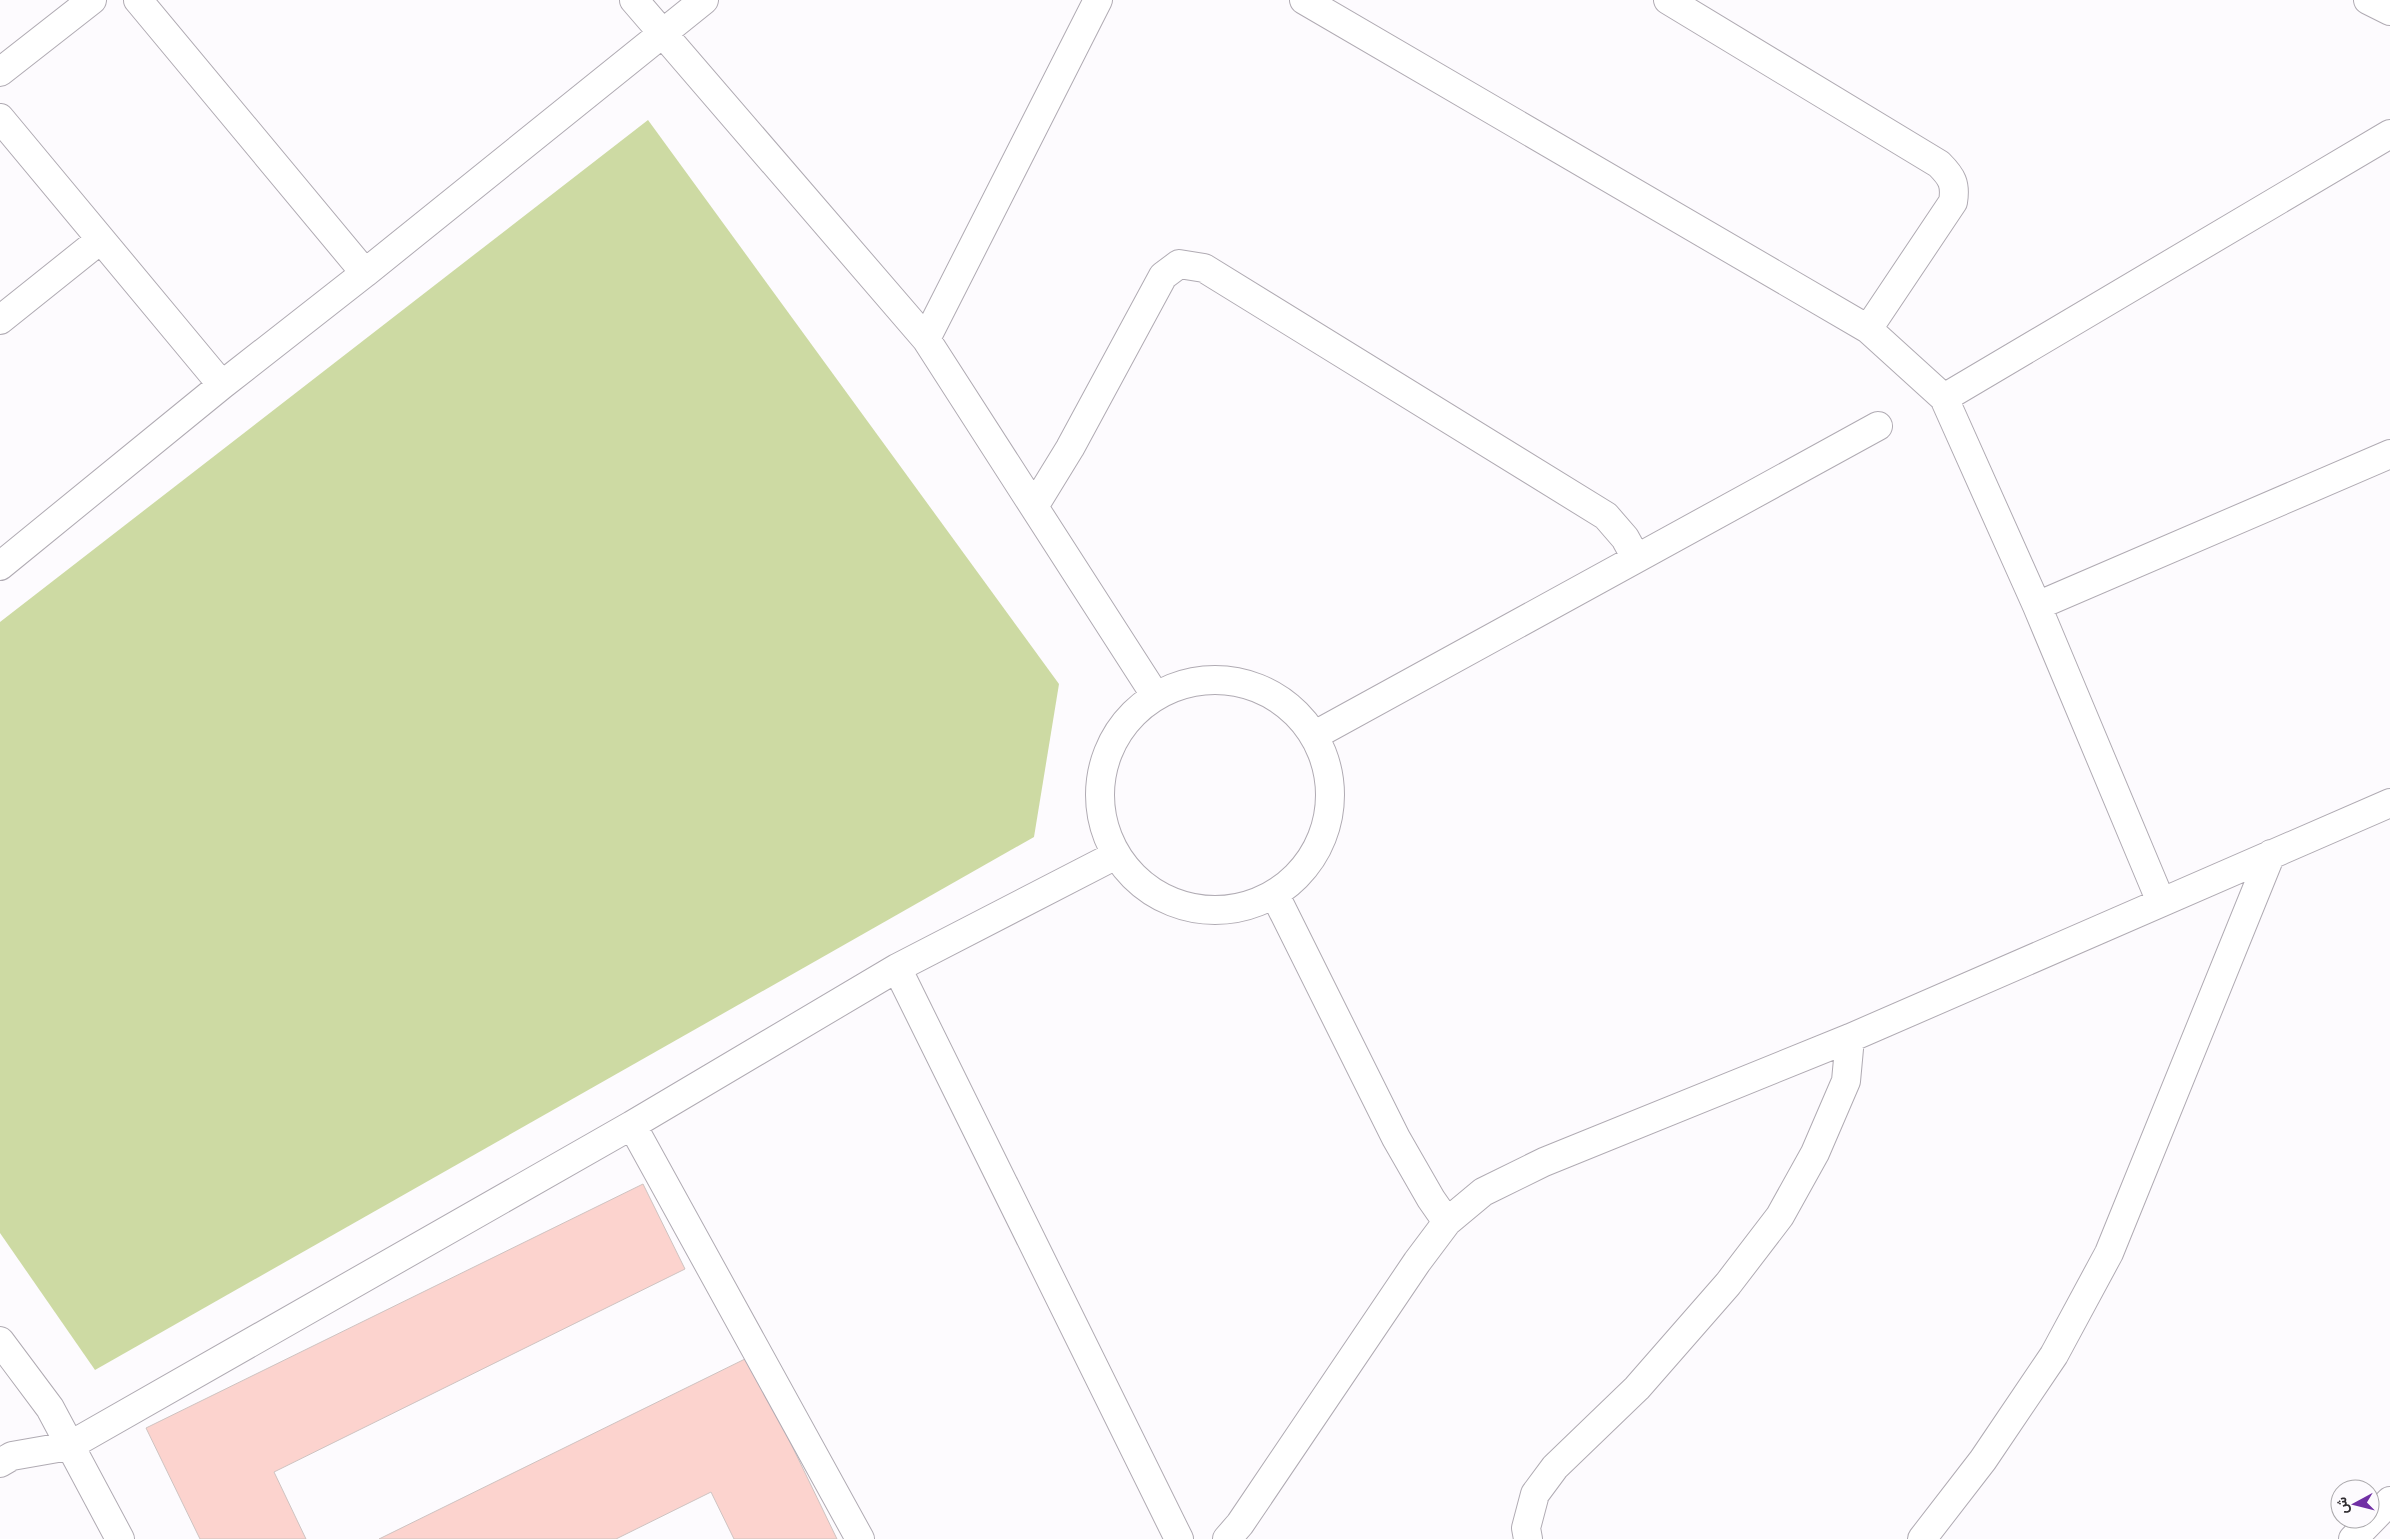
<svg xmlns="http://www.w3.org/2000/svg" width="2390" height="1539" font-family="'Times New Roman',Vazirmatn,serif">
<rect width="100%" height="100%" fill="#fdfbfe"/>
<!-- green -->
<path fill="#cddaa3" d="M648 120 1059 684 1034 837 95 1370 0 1233V622Z"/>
<!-- building -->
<path fill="#fcd3ce" stroke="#cec3c1" d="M643 1184 685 1269 274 1472 306 1539H200L146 1428Z
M749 1357 837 1539H734L711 1492 616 1539H379Z"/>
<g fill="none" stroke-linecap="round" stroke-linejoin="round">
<defs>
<path id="minor" d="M634 0 926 339 1098 0
M1304 0 1868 329 1953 202C1956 184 1952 177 1939 164L1668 0
M2368 0 2390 11
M0 72 92 0
M0 118 222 385
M365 273 704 0
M0 320 100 240
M1868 329 1944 398
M926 339 1155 695
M1035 505 1070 448 1163 276 1179 264 1204 268 1606 516 1625 538 1636 558
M0 566 222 385 365 273 138 0
M2037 606 2390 454
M1100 795a115 115 0 1 1 230 0a115 115 0 1 1-230 0Z
M1315 735 1878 426
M1275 895 1396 1138 1431 1199 1447 1222
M2161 902 2037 606 1944 398 2390 134
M897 968 1179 1539
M0 1341 50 1408 120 1539
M0 1463 12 1456 69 1446 632 1125
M860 1539 632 1125 897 968 1116 855
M1227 1539 1240 1524 1417 1262 1447 1222 1483 1192 1544 1162 1850 1038 2390 803
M1528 1539 1526 1528 1535 1494 1555 1467 1637 1388 1728 1284 1780 1216 1815 1153 1846 1081 1850 1038
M1922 1539 1983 1460 2054 1355 2109 1253 2271 854
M2353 1539 2390 1501"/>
</defs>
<!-- minor casing -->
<use href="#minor" stroke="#b0abb3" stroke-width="30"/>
<!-- minor -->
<use href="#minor" stroke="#fff" stroke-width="28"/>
</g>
<!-- north arrow -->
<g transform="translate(2355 1504) rotate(263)"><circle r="24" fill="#fdfbfe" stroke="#aaa8ab"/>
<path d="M0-4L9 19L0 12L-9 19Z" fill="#702fa4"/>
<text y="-8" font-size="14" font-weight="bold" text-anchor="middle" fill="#2e2b2f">ش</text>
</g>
</svg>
